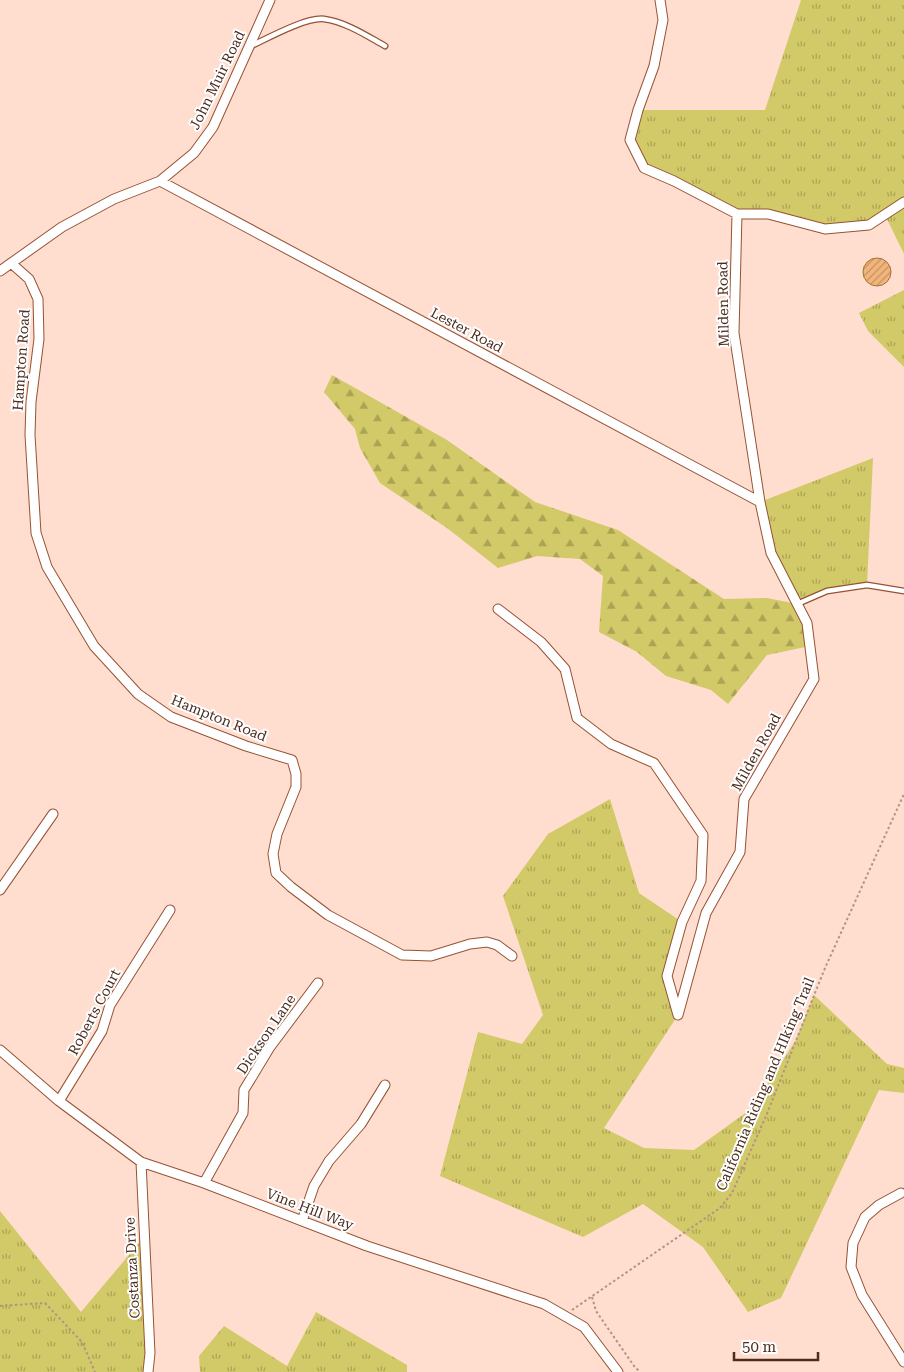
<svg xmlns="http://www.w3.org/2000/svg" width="904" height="1372" font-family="'Roboto Serif',serif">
<defs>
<pattern id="grass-tufts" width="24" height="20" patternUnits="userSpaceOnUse" patternTransform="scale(1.25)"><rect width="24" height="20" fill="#d2c968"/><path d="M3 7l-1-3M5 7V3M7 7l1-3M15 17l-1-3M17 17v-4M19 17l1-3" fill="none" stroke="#aca355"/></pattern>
<pattern id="forest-firs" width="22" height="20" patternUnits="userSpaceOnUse" patternTransform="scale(1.25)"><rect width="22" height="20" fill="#d2c968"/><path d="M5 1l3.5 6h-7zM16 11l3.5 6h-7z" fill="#aca355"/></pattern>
<pattern id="building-hatch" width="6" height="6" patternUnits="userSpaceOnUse" patternTransform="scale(1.25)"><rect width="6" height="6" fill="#f2b57b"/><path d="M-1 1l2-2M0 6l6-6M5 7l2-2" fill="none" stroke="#c69364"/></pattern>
</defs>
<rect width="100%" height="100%" fill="#ffded0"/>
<!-- grass -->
<path fill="url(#grass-tufts)" d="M801 0H904V254L885 215 869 225 825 229 768 214H737L644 168 630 140 638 110H765Z
M904 290V367L868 331 859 313Z
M873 458 867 585 827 591 797 604 771 553 760 502Z
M610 799 639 893 682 922 667 976 678 1015 604 1128 644 1148 694 1150 751 1109 796 1040 814 995 887 1064 904 1068V1093L879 1090 781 1298 748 1312 703 1247 643 1204 583 1237 440 1176 478 1032 522 1044 543 1015 503 896 548 834Z
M0 1211 81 1312 144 1237 148 1372H0Z
M316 1312 407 1365V1372H200L199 1356 224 1326 287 1366Z"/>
<!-- forest -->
<path fill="url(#forest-firs)" d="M332 375 447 440 535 502 618 530 724 599 767 598 797 604 810 646 767 655 728 704 711 690 666 676 637 652 599 632 603 576 580 559 537 556 498 568 447 528 380 483 360 448 355 429 324 392Z"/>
<!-- building -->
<path fill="url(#building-hatch)" stroke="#a66e34" d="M863 272a14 14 0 1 1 28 0a14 14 0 1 1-28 0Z"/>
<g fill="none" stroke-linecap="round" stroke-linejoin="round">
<defs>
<path id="service" d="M251 46C268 38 306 17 324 19 346 22 367 36 385 46
M797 604 827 591 867 585 904 591"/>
<path id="minor" d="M660 0 663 20 654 66 638 110 630 140 644 168 674 181 737 214H768L825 229 869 225 904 202
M160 181 760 502
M11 263 29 279 38 299 39 339 31 402 30 435 36 533 47 567 94 646 138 694 171 717 246 746 292 760 296 774V787L277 834 273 854 276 873 291 887 328 915 402 955 431 956 470 944 487 942 497 945 512 956
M0 271 62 227 114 199 160 181 194 153 213 127 270 0
M498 609 541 642 565 669 577 718 611 744 654 763 703 835 701 881 682 922 667 976 678 1015 706 913 740 852 744 799 814 679 807 623 771 553 760 502 734 333 737 214
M0 890 53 814
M0 1050 59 1101 141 1162 204 1183 367 1246 544 1304 584 1327 618 1372
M59 1101 102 1031 110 1005 170 910
M141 1162 150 1353 148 1372
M204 1183 243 1113 244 1090 270 1047 318 983
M901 1193 879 1205 865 1217 853 1243 851 1267 862 1295 904 1362
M302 1221 314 1186 329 1161 361 1124 385 1085"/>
</defs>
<!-- service casing -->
<use href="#service" stroke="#975233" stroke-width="7"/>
<!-- minor casing -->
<use href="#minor" stroke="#975233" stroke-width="11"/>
<!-- path -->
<path stroke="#b49385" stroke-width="2" stroke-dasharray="2.5 2.5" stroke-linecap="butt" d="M592 1297 596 1311 634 1366 640 1372
M0 1306 45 1303 82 1342 95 1372
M572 1310 720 1208 732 1193 766 1116 825 968 904 794"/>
<!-- service -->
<use href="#service" stroke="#fff" stroke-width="4.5"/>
<!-- minor -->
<use href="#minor" stroke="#fff" stroke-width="9"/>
</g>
<g text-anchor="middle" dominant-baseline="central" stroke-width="4" stroke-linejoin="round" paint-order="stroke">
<!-- street labels -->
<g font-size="14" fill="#4b2c1e" stroke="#fff">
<text transform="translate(217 80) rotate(-64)">John Muir Road</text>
<text transform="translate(723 304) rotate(-91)">Milden Road</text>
<text transform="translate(467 330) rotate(28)">Lester Road</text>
<text transform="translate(21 360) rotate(-86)">Hampton Road</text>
<text transform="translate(219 718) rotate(22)">Hampton Road</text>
<text transform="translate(756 752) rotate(-61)">Milden Road</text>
<text transform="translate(94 1012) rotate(-62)">Roberts Court</text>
<text transform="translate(266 1034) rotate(-56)">Dickson Lane</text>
<text transform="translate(765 1084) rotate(-67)">California Riding and HIking Trail</text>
<text transform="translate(310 1209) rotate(21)">Vine Hill Way</text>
<text transform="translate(132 1268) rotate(-93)">Costanza Drive</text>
</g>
</g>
<!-- scale -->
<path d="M734 1352v8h84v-8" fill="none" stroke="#4b2c1e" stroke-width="2.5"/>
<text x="742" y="1352" font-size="15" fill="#4b2c1e" stroke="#ffffff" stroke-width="4" paint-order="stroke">50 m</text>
</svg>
